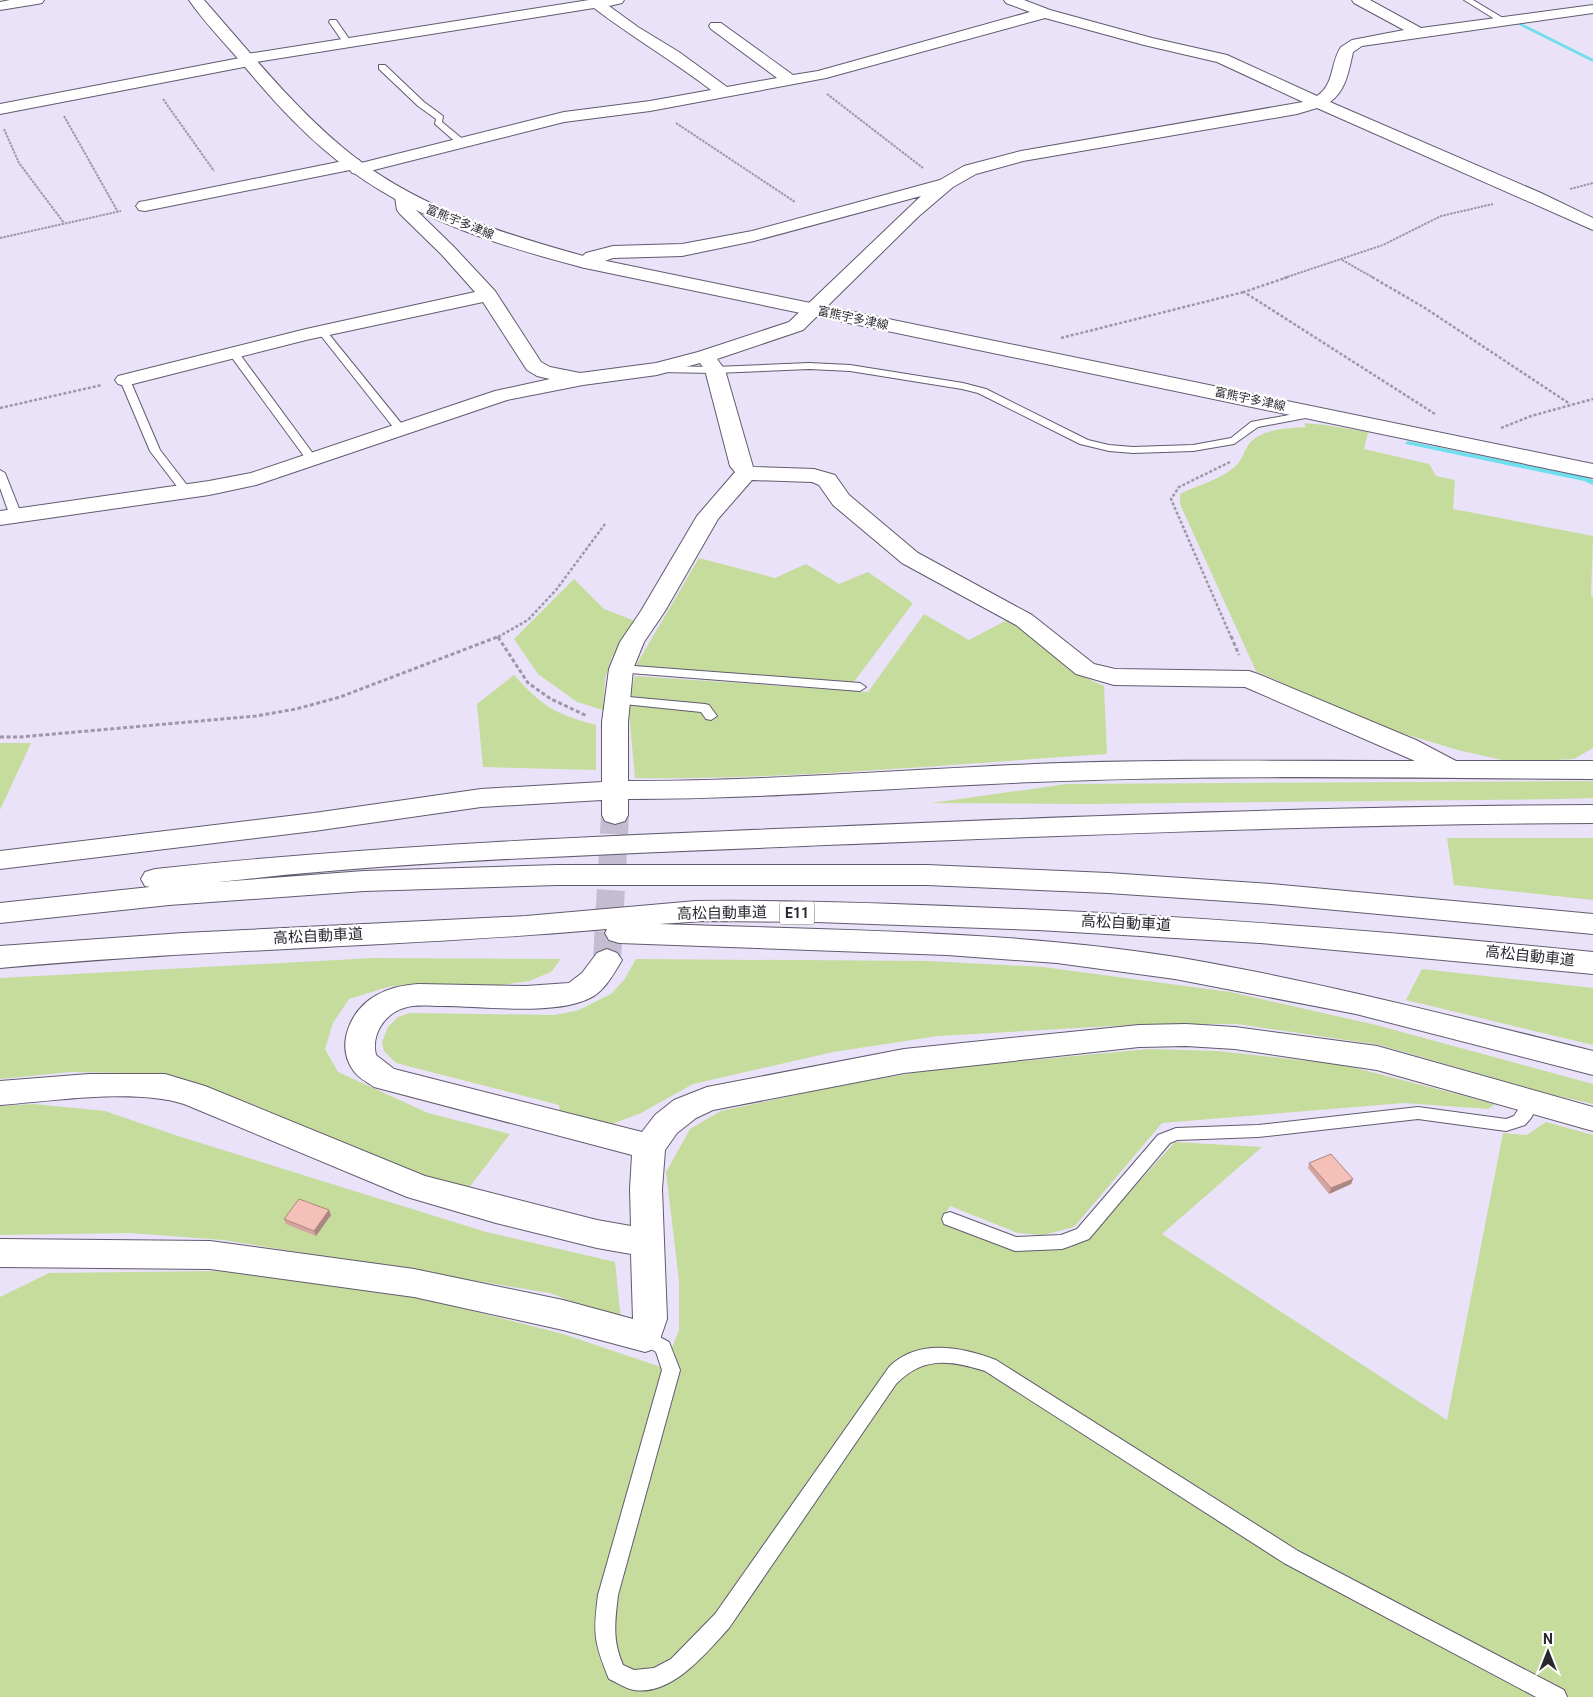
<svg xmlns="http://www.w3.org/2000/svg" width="1593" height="1697" font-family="Roboto,'Noto Sans JP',sans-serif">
<rect width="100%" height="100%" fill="#eae2f9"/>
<!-- green -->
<path fill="#c5dc9d" d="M1304 423 1325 425 1368 432 1364 449 1429 464 1436 476 1455 480 1453 509 1593 536 1591 595 1593 598V748L1574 759 1511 762 1458 750 1368 723 1256 671 1180 504V494C1196 486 1218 480 1232 469 1243 461 1242 454 1249 444 1260 429 1288 428 1306 427Z
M699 558 775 578 806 564 839 584 868 572 913 603 853 683 635 667Z
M574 579 604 609 635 621 612 657 605 678 603 710 577 702 538 674 514 639Z
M924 614 969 640 1009 619 1077 674 1104 686 1107 754C950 764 792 780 635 778L628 702 635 676 868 692Z
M514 675C543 707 555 714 596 725V770L483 767 477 704Z
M0 743H31L0 810Z
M1593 781V798L1562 799 1087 804 931 803 1067 784Z
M1447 838H1593V900L1454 885Z
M374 958 561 959 551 972 529 981 481 988 391 986 349 999 333 1023 325 1049 338 1072 428 1113 510 1134 468 1189 386 1163 176 1081 124 1073 70 1072 0 1079V978Z
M636 959 928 961 1043 967 1230 992 1376 1025 1593 1084V1104L1549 1094 1380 1045 1237 1024H1148L938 1036 833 1052 693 1084 641 1113 612 1124 560 1113 559 1105 396 1063 384 1051 382 1042 388 1027 398 1017 410 1013 555 1015 579 1010 611 994 624 980Z
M1422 969 1593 988V1045L1406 1000Z
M1149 1049 1217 1051 1344 1065 1495 1104 1488 1109 1404 1103 1162 1123 1074 1227 1043 1235 1018 1233 950 1206 941 1220 1019 1248 1055 1249 1087 1239 1175 1142 1262 1147 1162 1234 1447 1420 1503 1133 1527 1135 1546 1122 1593 1135V1697H0V1297L49 1273 219 1271 401 1293 563 1334 664 1368 679 1330V1281L666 1172 690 1129 721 1111 837 1086 937 1069Z
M34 1104 105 1111 178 1136 486 1232 615 1262 621 1321 550 1293 223 1240 130 1233 0 1235V1106Z"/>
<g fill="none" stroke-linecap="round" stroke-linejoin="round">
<!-- stream -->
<path fill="#6fdfee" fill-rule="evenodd" d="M1519 22 1593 59V62L1517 24V23Z
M1408 441 1586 477 1593 480V485L1584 481 1406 444 1405 443Z"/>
<!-- street-tunnel -->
<path stroke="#c4bdd1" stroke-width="28" stroke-dasharray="28 14" stroke-linecap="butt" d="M607 960 615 815"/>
<defs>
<path id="lane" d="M1464 0H1473L1508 21 1501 23Z
M330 20H336L352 43 351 45H345L329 22Z
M379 65H385L424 102 443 116 442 122 465 141V145H459L435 124 436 119 418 106 379 69Z
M321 327 324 328 405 428 406 430 405 432H397L318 332V328Z
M232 348 236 349 317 459 318 461 317 463H309L227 351Z
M809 363 850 365 963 383 986 389 1088 440 1109 445 1133 447 1193 445 1231 438 1251 422 1316 410 1321 413 1316 416 1258 427 1234 444 1193 451 1133 453 1109 451 1080 444 978 393 962 389 850 371 809 369 715 373 658 372 653 369 658 366 715 367Z
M125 377 130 380 160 450 190 489 192 491 190 493H182L150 451 120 380Z
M0 470 5 473 22 516 20 518H12L10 516 0 488Z
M621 665 860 683 866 687 860 691 617 672 615 669 617 666Z
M618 696 705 704 709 705 717 716 711 720 706 719 701 712 614 703 612 700Z
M1531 1097 1537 1099 1539 1103 1531 1118 1525 1125 1506 1131 1418 1119 1258 1137 1177 1140 1170 1143 1089 1239 1068 1247 1062 1249 1015 1251 944 1224 942 1219 944 1214 950 1212 1016 1237 1061 1235 1077 1229 1158 1135 1176 1128 1258 1125 1418 1107 1506 1119 1514 1116 1525 1099Z
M645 1329 669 1342 680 1370 618 1595C615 1622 612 1639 623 1665L634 1670 654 1668 671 1659 715 1614 889 1367C918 1338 962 1347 996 1360L1298 1551 1564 1690 1567 1697H1536L1284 1563 985 1371C950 1360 923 1356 896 1384L729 1628C706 1653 672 1696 634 1690 626 1689 616 1682 609 1679 594 1642 593 1634 598 1595L662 1370 656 1352 639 1342 636 1337 639 1332Z"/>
<path id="street" d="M10 0H44L42 3 37 4 0 10V2Z
M589 0H624L622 3 609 6 638 27 679 52 727 87 777 78 711 29 709 26 711 23H721L793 75 818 71 1030 12 1006 3 1004 0H1024L1050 10 1152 38 1227 55 1317 96C1335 84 1330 63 1341 47L1352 40 1404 30 1354 3 1352 0H1370L1421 28 1593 5V13L1362 46 1353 52C1349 70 1346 91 1330 102L1541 193 1593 218V230L1317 108 1297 114 1023 161 976 174 953 187 919 216 803 330 717 359 725 370 753 467 814 469 835 475 849 495 918 553 1032 615 1094 664 1115 669 1249 671 1258 674 1416 740 1456 761H1593V779C1407 778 1221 774 1035 782 900 787 764 799 628 799V815L625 821 615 824 605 821 602 815V800L481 807 314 831 0 869V851L314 813 481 789 602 782V722L609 669 620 642 641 611 697 516 735 472 730 466 705 370 700 363 657 375 583 385 507 400 256 485 209 495 0 525V511L209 481 251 473 495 391 550 379 537 376 527 370 483 302 306 340 125 386 118 384 115 380 118 376 306 329 475 292 442 255 400 214 397 210 395 197 398 193 404 192 410 193 415 209 454 247 495 291 541 362 550 367 580 373 656 363 698 352 789 322 921 196 754 241 682 256 613 258 585 268 578 266 576 262 586 253 613 246 682 244 752 231 940 180 964 166 1021 151 1303 102 1217 62 1144 45 1045 18 826 78 650 111 564 122 358 174 352 173 350 170 145 211 139 210 136 206 139 202 145 201 353 159 359 160 361 163 564 112 650 101 711 90C673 61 632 37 594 8L256 62 249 66 0 114V104L240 58 247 54ZM752 480 812 482 819 485 833 505 902 563 1016 625 1076 674 1114 685 1245 687 1415 761C1288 761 1162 759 1035 764 900 770 764 781 628 781V722L633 669 644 642 665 611 718 519Z
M607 949 617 953 622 960C614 973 605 991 590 998 554 1016 484 1006 442 1006 430 1006 416 1004 404 1008 384 1014 371 1035 376 1055L394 1069 642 1132 655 1115 674 1100 707 1087 904 1049 1139 1025 1186 1024 1235 1027 1377 1046 1593 1107V1131L1377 1070 1235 1049 1186 1046 1139 1047 904 1073 713 1110 696 1118 677 1133 665 1150 662 1189 667 1319 657 1348 645 1352 563 1330 414 1297 210 1269 0 1267V1239L210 1241 414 1269 563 1300 633 1319 631 1254 597 1248 496 1223 407 1197 184 1104C133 1088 54 1101 0 1105V1081L89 1074H165L205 1086 425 1176 597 1220 631 1226 630 1189 632 1155 374 1087C367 1082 358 1078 353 1070 335 1044 351 1009 377 995 389 988 404 985 418 984L526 986 569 983 582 973 597 953Z"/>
<path id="secondary" d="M189 0H204C248 50 290 103 341 146 411 206 500 233 587 257L1593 464V478L585 268C504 247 422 222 354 173 310 142 274 102 240 61 223 41 204 22 189 0Z"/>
<path id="highway" d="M1593 805V823C1337 824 1082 835 826 845 623 854 420 859 219 882L364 871 557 865H927L1108 873 1271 884 1593 914V934L1271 904 1108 893 927 885H557L364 891 169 905 0 923V903L150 887 145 886 141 879 145 872 155 869C378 845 602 836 826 827 1082 816 1337 806 1593 805Z
M696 901C788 900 880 903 972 907 1179 915 1386 931 1593 952V974L1260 943 1038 930 816 922 704 921 659 924C831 930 1005 930 1176 957 1317 981 1455 1017 1593 1051V1075L1356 1014 1175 979 1057 963 947 955 619 943 609 940 605 933 607 929C405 947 202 949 0 968V946L183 933 526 916Z"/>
</defs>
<!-- lane casing -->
<use href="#lane" stroke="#625a6e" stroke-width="2"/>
<!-- street casing -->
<use href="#street" stroke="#625a6e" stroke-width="2"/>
<!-- secondary casing -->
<use href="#secondary" stroke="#625a6e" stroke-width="2"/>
<!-- highway casing -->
<use href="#highway" stroke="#625a6e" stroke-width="2"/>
<!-- path-far2 -->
<path stroke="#9e97a9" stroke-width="2" stroke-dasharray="2.5 1" stroke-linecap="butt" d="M827 94 923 168
M163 99 214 171
M64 116 118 212
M676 123 795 202
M4 129 19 163 64 223
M1570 189 1593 183
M0 238 121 211
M1342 260 1374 278
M1284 278 1383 245 1441 216 1493 204"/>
<!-- path-far1 -->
<path stroke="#9e97a9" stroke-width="2.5" stroke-dasharray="3 2" stroke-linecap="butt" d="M1288 277 1244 292 1435 414
M1372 277 1425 308 1570 404
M1061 338 1244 292
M0 408 102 385
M1501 428 1531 416 1593 399
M1230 462 1179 487 1171 499 1231 637
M498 637 528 620 556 590 605 524"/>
<!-- path -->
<path stroke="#9e97a9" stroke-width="3" stroke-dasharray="4 2.5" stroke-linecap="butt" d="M1231 636 1239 655
M498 637 528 683 551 699 587 716
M0 737H20L256 716 296 709 340 697 500 636"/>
<!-- lane -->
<use href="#lane" fill="#fff" fill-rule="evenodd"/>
<!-- street -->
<use href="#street" fill="#fff" fill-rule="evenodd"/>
<!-- secondary -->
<use href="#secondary" fill="#fff" fill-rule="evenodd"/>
<!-- highway -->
<use href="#highway" fill="#fff" fill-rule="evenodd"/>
</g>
<!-- wall -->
<path fill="#d3a59e" d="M1309 1163 1353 1179 1351 1184 1329 1194 1308 1168Z
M331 1215 316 1236 286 1224 284 1219Z"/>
<!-- shaded-wall -->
<path fill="#ac8681" d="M1353 1179 1351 1184 1329 1194 1331 1188Z
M329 1210 331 1215 316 1236 314 1231Z"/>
<!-- building -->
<path fill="#f5c0b8" stroke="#ac8681" d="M1331 1154 1353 1179 1331 1188 1309 1163Z
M299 1199 329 1210 314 1231 284 1219Z"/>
<g text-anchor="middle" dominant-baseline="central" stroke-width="4.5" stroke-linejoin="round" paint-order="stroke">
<!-- far-street labels -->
<g font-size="12" fill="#2b2730" stroke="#fff">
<text transform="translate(460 222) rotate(22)">富熊宇多津線</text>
<text transform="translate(853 318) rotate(12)">富熊宇多津線</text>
<text transform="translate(1250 399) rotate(12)">富熊宇多津線</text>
</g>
<!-- shield labels -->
<rect fill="#fff" stroke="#6b686e" stroke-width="1" x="779.5" y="901.5" width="35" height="23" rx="4"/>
<g font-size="14" font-weight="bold" fill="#2b2730">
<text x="797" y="913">E11</text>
</g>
<!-- street labels -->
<g font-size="15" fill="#2b2730" stroke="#fff">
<text transform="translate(722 913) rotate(-1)">高松自動車道</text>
<text transform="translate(1126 923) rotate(3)">高松自動車道</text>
<text transform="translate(318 936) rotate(-3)">高松自動車道</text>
<text transform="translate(1530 956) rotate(6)">高松自動車道</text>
</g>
</g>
<!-- north arrow -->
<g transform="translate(1548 1652)" stroke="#ffffff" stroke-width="4" paint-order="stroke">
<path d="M0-4L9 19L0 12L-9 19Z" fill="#2b2730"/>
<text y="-8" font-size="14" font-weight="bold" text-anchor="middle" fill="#2b2730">N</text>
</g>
</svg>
